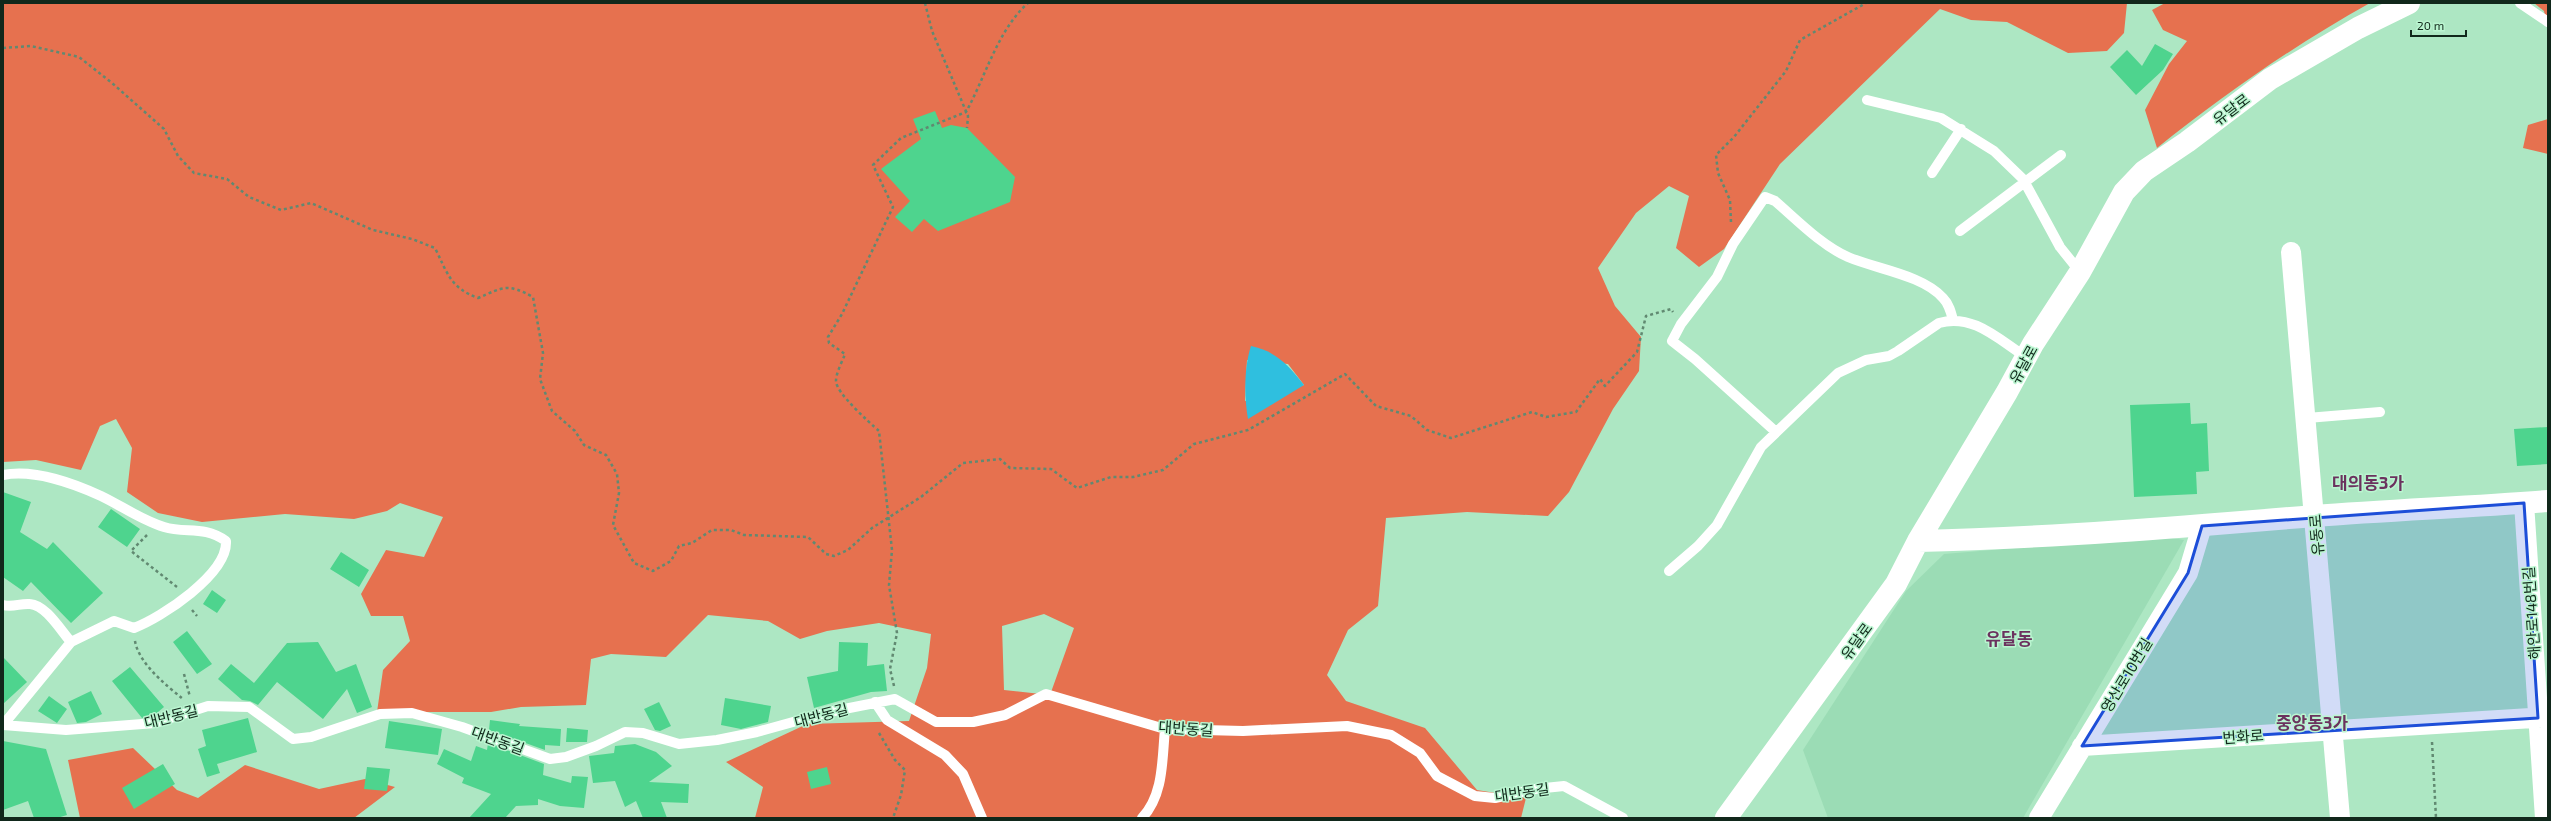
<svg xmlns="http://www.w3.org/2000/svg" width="2551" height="821" font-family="'Exo 2','Noto Sans KR',sans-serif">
<rect width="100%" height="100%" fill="#ade7c3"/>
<!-- built -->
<path fill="#9bdcb5" d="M2160 536 2184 540 2023 818H1828L1803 750 1906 591 1944 554Z"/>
<!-- forest -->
<path fill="#e6714f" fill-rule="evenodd" d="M3 3H2127L2124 33 2107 51 2068 53 2007 22 1971 20 1940 9 1780 164 1724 249 1699 267 1676 248 1689 196 1669 186 1636 213 1598 268 1615 306 1641 337 1639 371 1613 409 1569 492 1548 516 1467 512 1386 518 1378 606 1348 630 1327 675 1346 701 1425 728 1477 790 1526 798 1521 818H755L763 787 726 762 807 724 909 721 927 668 931 634 879 623 827 631 800 639 768 621 708 615 666 657 611 654 591 659 586 705 521 707 491 712H377L383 670 410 641 403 616H371L361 594 386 550 424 557 443 517 400 503 387 511 354 519 285 514 202 522 158 513 127 492 132 448 116 419 100 426 81 470 36 460 3 462ZM1247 360 1288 364 1304 385 1245 401ZM1044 614 1074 628 1050 695 1004 690 1002 626Z
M2165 3H2370C2293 46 2226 93 2157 148L2145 110 2169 64 2187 41 2163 30 2152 10Z
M2534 3H2548V31L2544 11Z
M2548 119V154L2523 148 2528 125Z
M133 748 177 790 198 798 245 765 319 789 365 779 395 787 354 818H80L68 760Z"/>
<!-- water -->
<path fill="#2fbfdf" d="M1251 346C1276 351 1289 366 1304 385L1248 419C1244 397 1244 367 1251 346Z"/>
<!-- building -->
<path fill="#4ed48e" d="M2155 44 2173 54 2163 70 2136 95 2110 67 2127 50 2142 66Z
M935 111 942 128 951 125 967 128 1015 177 1010 202 938 231 924 219 912 232 895 217 910 201 881 169 921 139 913 119Z
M2190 403 2191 424 2207 423 2209 471 2196 472 2197 494 2134 497 2130 405Z
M2548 427V464L2517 466 2514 429Z
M3 492 31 502 20 532 47 549 53 542 103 593 71 623 31 582 23 591 3 577Z
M111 509 140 529 127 547 98 527Z
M341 552 369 570 359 587 330 569Z
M212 590 226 600 217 613 203 604Z
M187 631 212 664 197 674 173 642Z
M318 642 336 672 356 664 372 707 357 713 347 689 323 719 277 682 258 705 250 701 242 700 218 679 231 664 254 683 287 643Z
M839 642 868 643 867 666 884 664 887 691 871 692 814 708 807 677 838 671Z
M3 657 27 682 3 704Z
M130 667 164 707 152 717 142 718 112 681Z
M91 691 102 714 86 722 77 723 68 702Z
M49 696 67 709 57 723 38 711Z
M725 698 771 706 768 722 741 729 721 725Z
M659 702 671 726 660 731 655 730 644 709Z
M248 718 257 752 217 764 220 773 207 777 198 749 206 746 202 730Z
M490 720 520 724 519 726 561 729 560 746 545 745V750L489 730Z
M389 721 442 729 438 755 385 748Z
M567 728 588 730 587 742H566Z
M3 741 46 749 67 815 57 818H34L28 801 3 810Z
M488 743 544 764 543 775 571 783 572 776 588 777 584 808 560 806 538 799V805L516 806 505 818H469L491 794 462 783 464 778 437 764 444 749 471 761 476 746 487 750Z
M635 744 656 752 672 766 649 782 689 784 688 803 661 802 667 818H643L636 801 625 807 615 781 593 783 589 756 614 753 615 746Z
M163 764 175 784 134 809 122 788Z
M367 767 390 769 387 791 364 789Z
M827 767 831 784 811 789 807 772Z"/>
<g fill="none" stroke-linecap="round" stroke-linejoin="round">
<!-- path -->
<path stroke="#618971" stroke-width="2.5" stroke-dasharray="3 3" stroke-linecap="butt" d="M925 3 932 31 968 116 967 128
M3 48 31 46 79 57 112 83 164 129 178 156 194 173 227 179 249 197 281 210 311 203 373 230 412 239 435 248C447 272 450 288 478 298 504 287 507 283 533 297L543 353 540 379 552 411 575 431 584 445 606 455 617 474 619 493 613 525 634 563 653 571 671 561 679 546 692 543 712 530H731L744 535 808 537 826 554 834 556 848 550 872 528 921 497 963 463 1000 459 1010 468 1051 469 1077 488 1111 477H1133L1163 470 1194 444 1248 430 1345 374 1376 406 1411 416 1427 430 1451 438 1532 412 1546 417 1576 412 1600 379 1605 386 1637 352 1646 316 1671 309 1673 312
M1731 222 1730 200 1718 173 1716 155 1734 137 1786 71 1800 40 1866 3
M147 535 131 551 177 587
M192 610 197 616
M135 641C139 664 166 685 183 699
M184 674 190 697
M894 686 890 669 897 633 889 585 892 550 879 431C869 422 836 393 836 381 836 373 842 362 845 354L829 343 828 337 842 314 893 207 873 165 901 138 966 112C986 76 997 31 1028 3
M879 733 895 760 905 770 901 795 893 818
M2432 742 2436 818"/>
<!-- lane -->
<path stroke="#fff" stroke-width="10" d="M2520 3 2548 22
M1867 100 1941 118 1994 151 2023 179 2060 247 2080 272
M1932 173 1961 129
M1960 231 2061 155
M2307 418 2380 412
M1776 432 1695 359 1672 341 1681 324 1717 277 1733 244 1765 197 1775 201C1797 220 1821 245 1848 257 1876 269 1923 275 1943 298 1949 304 1951 312 1953 320
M3 475C33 469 73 483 101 496 122 506 141 520 164 527 186 534 203 525 226 541 228 574 161 618 134 628L114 621 71 642 3 725
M1669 571 1698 546 1717 525 1761 447 1838 373 1866 360 1889 356 1898 351 1939 323C1973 313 1999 340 2026 357
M3 605C13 608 20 603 30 604 46 605 61 631 71 642
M875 702 887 720 945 755 963 774 982 818
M3 725 66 730 155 723 208 706 249 707 293 739 311 737 380 714 412 713 462 727 550 759 566 757 596 746 625 732 643 733 679 744 717 740 757 732 829 712 895 699 936 722H973L1005 715 1046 694 1165 729 1243 731 1347 726 1391 735 1420 753 1437 776 1475 796 1495 798 1535 789 1564 786 1623 818
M1142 818C1164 795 1162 759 1165 729"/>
<!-- street -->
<path stroke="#fff" stroke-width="20" d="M2291 252 2340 818
M2524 503 2545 818
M2082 746 2548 717
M2039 818 2188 573 2202 526"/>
<!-- secondary -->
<path stroke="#fff" stroke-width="22" d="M1918 541C2050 538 2182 527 2314 516 2392 510 2470 507 2548 501
M1726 818 1896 584 1918 541 2007 392 2033 344 2080 272 2124 192 2144 171 2187 142 2270 79 2358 28 2409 3"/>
</g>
<!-- marked area -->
<path fill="#1d4ed8" fill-opacity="0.2" stroke="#1d4ed8" stroke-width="3" stroke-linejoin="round" d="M2524 503 2538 718 2082 746 2188 573 2202 526Z"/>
<g text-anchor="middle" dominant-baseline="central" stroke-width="3" stroke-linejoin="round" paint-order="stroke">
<!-- street labels -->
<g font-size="15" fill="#11281b" stroke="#baf5d0">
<text transform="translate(2231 109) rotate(-37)">유달로</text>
<text transform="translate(2023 364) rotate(-61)">유달로</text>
<text transform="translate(2316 535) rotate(-95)">유동로</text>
<text transform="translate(2531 613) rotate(-94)">해안로148번길</text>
<text transform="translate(1856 641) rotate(-54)">유달로</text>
<text transform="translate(2126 675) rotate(-59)">영산로10번길</text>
<text transform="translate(821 715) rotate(-15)">대반동길</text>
<text transform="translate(171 716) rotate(-14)">대반동길</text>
<text transform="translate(1186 728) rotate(4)">대반동길</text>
<text transform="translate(2243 736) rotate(-4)">번화로</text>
<text transform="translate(498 740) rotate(20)">대반동길</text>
<text transform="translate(1522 792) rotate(-8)">대반동길</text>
</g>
<!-- quarter labels -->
<g font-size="17" font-weight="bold" fill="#6b325e" stroke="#baf5d0">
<text x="2368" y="482">대의동3가</text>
<text x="2009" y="638">유달동</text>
<text x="2312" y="722">중앙동3가</text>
</g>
</g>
<!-- border -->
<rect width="2551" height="821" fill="none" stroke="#11281b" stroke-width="8"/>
<!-- scale -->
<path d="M2411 30v6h55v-6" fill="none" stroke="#11281b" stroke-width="2"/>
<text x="2417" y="30" font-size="12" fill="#11281b" stroke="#baf5d0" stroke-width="3" paint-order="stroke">20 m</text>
</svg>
